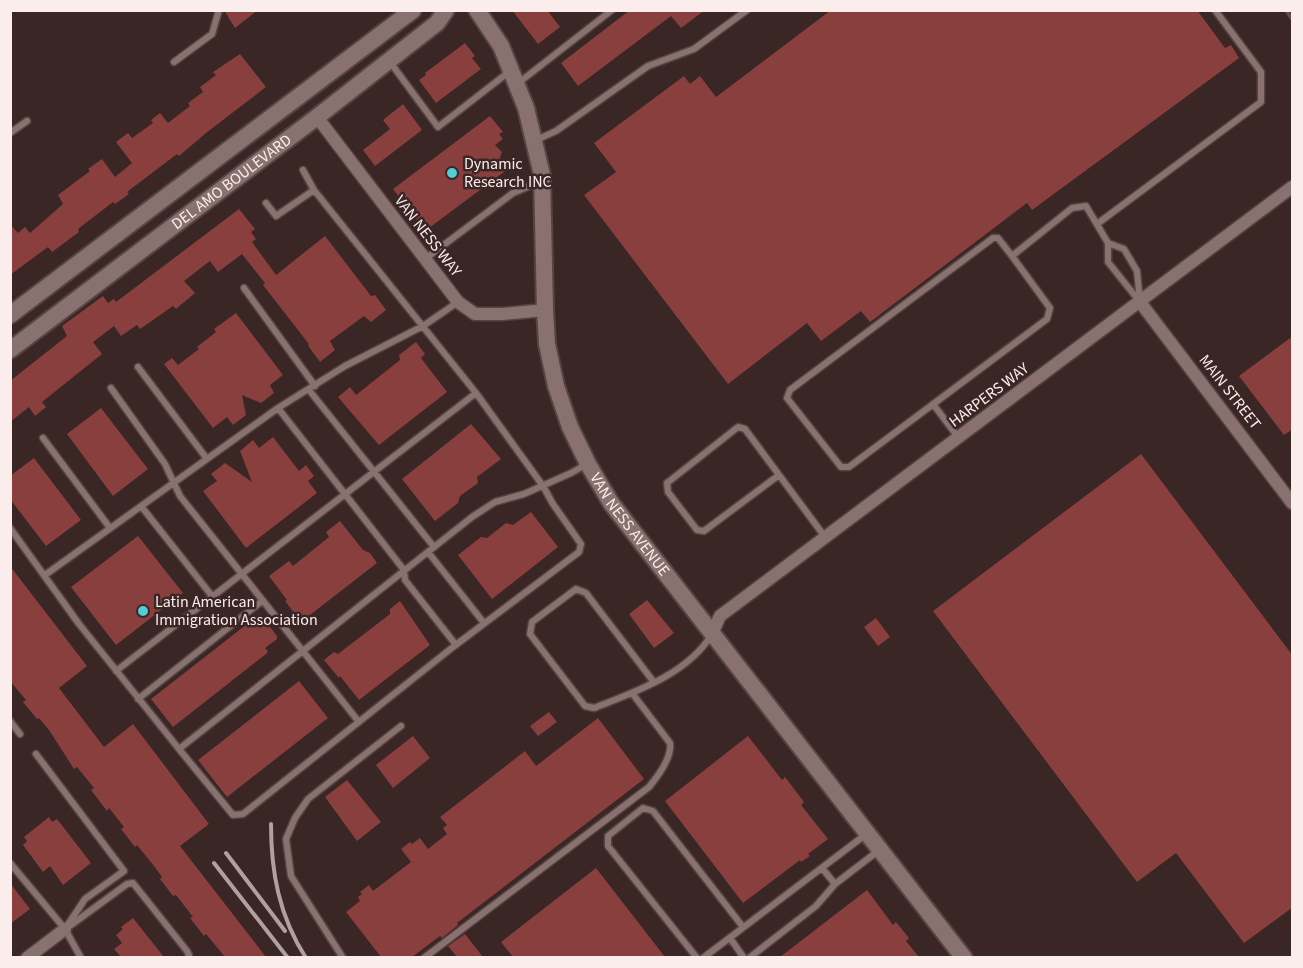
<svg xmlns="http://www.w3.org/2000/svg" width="1303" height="968" font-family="'Source Sans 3',sans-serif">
<rect width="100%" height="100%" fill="#392625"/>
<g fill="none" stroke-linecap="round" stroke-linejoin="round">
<!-- stream -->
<path stroke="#6d4749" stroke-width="4" d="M1286 10 1292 19"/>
</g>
<!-- building -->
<path fill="#893f3e" d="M224 10H258L235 28Z
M512 10H547L560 27 538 44Z
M630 10H705L681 28 671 16 578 86 561 63Z
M831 10H1197L1225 48 1231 45 1239 58 1032 210 1027 203 870 322 861 311 821 341 807 323 728 384 584 195 616 172 594 143 684 76 690 84 700 76 716 97Z
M465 43 475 56 472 58 481 69 436 103 419 80 426 75 425 73Z
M240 54 266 87 206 133 179 156 177 154 127 192 129 194 115 204 113 202 78 229 79 232 52 252 48 247 10 275V224L18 233 25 227 30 233 63 204 58 195 90 171 88 169 102 159 115 177 132 163 116 142 128 133 132 138 153 123 151 120 160 113 168 123 190 106 188 103 203 92 200 87 216 75 213 72Z
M403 104 422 130 375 166 363 150 390 129 383 120Z
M490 116 503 132 499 134 503 139 495 145 502 152 500 157 508 169 425 231 393 189Z
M239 209 255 229 251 232 256 239 252 242 276 275 325 236 371 296 375 295 386 310 371 322 364 316 330 341 335 350 320 362 309 347 308 343 263 285 265 283 242 254 218 272 210 261 184 281 195 293 176 309 173 306 140 329 137 325 121 336 114 326 93 342 102 354 42 402 46 407 45 408 35 416 29 407 10 422V381L67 336 62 326 103 296 108 303 114 299 116 302Z
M236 313 283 375 270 385 274 393 261 403 242 395 246 415 233 425 227 417 213 428 164 364 172 358 178 365 199 349 197 347 216 332 214 329Z
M1293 336V429L1284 435 1239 376Z
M416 342 425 354 421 358 447 392 379 445 338 397 350 387 356 395 400 360 399 355Z
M101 408 148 469 113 496 67 434Z
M471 424 501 459 477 477 478 483 460 496 458 503 435 521 402 479Z
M273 437 299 471 306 465 314 476 308 481 317 493 246 548 203 491 217 481 211 474 225 463 252 482 240 451 253 440 259 448Z
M1141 454 1293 656V907L1244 943 1176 853 1137 882 933 611Z
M34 458 81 520 46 546 10 499V476Z
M531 512 558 547 492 599 458 555 481 537 487 538 506 523 513 525Z
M340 521 363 550 370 553 377 563 301 622 285 601 287 600 269 576 289 561 293 566 329 537 326 532Z
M138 536 183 593 116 645 71 587Z
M10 566 87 666 59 688 104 747 133 724 209 824 180 846 266 957H225L206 934 204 936 190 918 193 917 176 895 173 896 160 879 162 877 154 866 137 845 135 847 121 829 124 827 109 808 107 811 91 790 94 788 77 767 74 769 49 730 39 718 37 719 23 702 26 700 10 681Z
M647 600 674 633 654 648 629 614Z
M400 601 430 645 359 700 340 676 339 678 324 660 334 652 338 654 390 614V609Z
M260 614 277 636V639L265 648 268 651 266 654 173 727 151 699Z
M876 618 890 637 878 646 864 627Z
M299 681 328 718 227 797 198 760Z
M549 712 557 722 538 736 530 726Z
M598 718 644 779 457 923 458 925 442 938 440 936 412 957H381L346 912 360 901 358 897 362 894 360 892 369 885 373 891 411 862 401 849 410 842 412 844 420 838 428 849 447 834 443 828 447 825 440 817 525 751 536 766Z
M413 736 430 758 393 788 376 765Z
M748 736 782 780 785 777 804 802 801 805 828 839 808 854 810 856 801 862 800 860 743 903 665 801Z
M347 780 381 822 357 841 325 797Z
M49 817 52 822 57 819 91 863 63 885 50 866 43 872 23 845 27 841 24 837Z
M596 868 665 957H513L501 942Z
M10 883 30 909 10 924Z
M867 890 893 925 896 922 909 938 906 941 919 957H780Z
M133 918 164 957H121L114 949 122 943 116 935 123 929 121 927Z
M465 934 483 957H457L448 946Z"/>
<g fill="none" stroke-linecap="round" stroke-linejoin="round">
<defs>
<path id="service" d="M174 62 212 34 219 10
M390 62 438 127 510 71
M517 84 612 10
M10 133 27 121
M534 141 556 131 648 66 694 49 747 10
M303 170 314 190
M266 203 276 216 314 190 476 393 543 486 553 504 581 544 579 552 453 647 243 814 233 815 179 749 472 517 495 502 524 494 571 473 587 464
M1097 224 1261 102V72L1215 10
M1108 243 1124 249 1137 271 1140 302 1108 262Z
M1012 256 1050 308 1047 319 849 467H841L787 398 790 390 993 238H998L1012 256 1072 208 1086 206 1108 243
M425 259 513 193 541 181
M244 288 315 386
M138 367 207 459
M111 388 165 464 180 496 359 722
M309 390 434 547
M933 404 958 437
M278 408 404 570 405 580 456 645
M43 438 110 528
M779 475 704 531 697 530 668 492 667 483 738 427 745 429 825 537
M141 506 212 596
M10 528 79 624 179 749
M428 552 484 623
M45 575 278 408 345 366 423 326 458 302
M116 671 476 393
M653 681 586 593 576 589 532 622 530 634 585 706 594 708C635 692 688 674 712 634
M138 699 262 601
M10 721 20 734
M36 754 124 871 85 899 65 929
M10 863 65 929 81 958
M822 868 835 884
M71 925 127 884 133 883 187 951 189 955 188 958
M730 938 744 958
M343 958 291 876 286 839 295 818 308 799 401 726
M424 958 649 787C659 775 672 757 670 743L632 693
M697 958 608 846V836L643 808 653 811 743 927
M703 958 865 835
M749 958 816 906 835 884 878 851"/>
<path id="minor" d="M317 117 458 302 475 314H503L545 310
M1140 302 1292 503
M712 634 720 616 1292 187
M27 958 65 929"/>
<g id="secondary">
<path id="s1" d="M477 10 501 46 526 108 542 175 545 310 547 344 556 386 570 427 588 464 611 503 964 958"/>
<path d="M10 315 413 10"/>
<path id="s2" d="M10 350 317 117 437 23 446 10"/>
</g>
</defs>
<!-- service casing -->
<use href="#service" stroke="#554443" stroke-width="9"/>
<!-- minor casing -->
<use href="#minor" stroke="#554443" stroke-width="15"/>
<!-- secondary casing -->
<use href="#secondary" stroke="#554443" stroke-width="20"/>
<!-- service -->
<use href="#service" stroke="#88716f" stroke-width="6"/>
<!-- minor -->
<use href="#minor" stroke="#88716f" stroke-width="12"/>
<!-- secondary -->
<use href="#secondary" stroke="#88716f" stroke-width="16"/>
<!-- rail -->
<path stroke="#b0a09f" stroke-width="4" d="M271 824C271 872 279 916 306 958
M226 853 285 931
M214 863 288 958"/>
</g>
<!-- markers -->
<g fill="#52ccd5" stroke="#392625" stroke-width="2">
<circle cx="452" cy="173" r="6"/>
<circle cx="143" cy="611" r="6"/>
</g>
<g text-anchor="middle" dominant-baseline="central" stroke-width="5" stroke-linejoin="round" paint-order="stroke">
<!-- poi labels -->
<g font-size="16" fill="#fbedec" stroke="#392625" text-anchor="start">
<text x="464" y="164">Dynamic<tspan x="464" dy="18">Research INC</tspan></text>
<text x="155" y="602">Latin American<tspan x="155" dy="18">Immigration Association</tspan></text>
</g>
<!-- street labels -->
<g font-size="16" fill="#fbedec" stroke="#392625">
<text stroke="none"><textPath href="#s2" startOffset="278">DEL AMO BOULEVARD</textPath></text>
<text transform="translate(428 236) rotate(52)">VAN NESS WAY</text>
<text transform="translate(1230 392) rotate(52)">MAIN STREET</text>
<text transform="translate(989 395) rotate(-37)">HARPERS WAY</text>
<text stroke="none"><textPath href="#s1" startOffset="549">VAN NESS AVENUE</textPath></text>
</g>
</g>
<!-- border -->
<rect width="1303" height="968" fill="none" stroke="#fbedec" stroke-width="24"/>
</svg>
